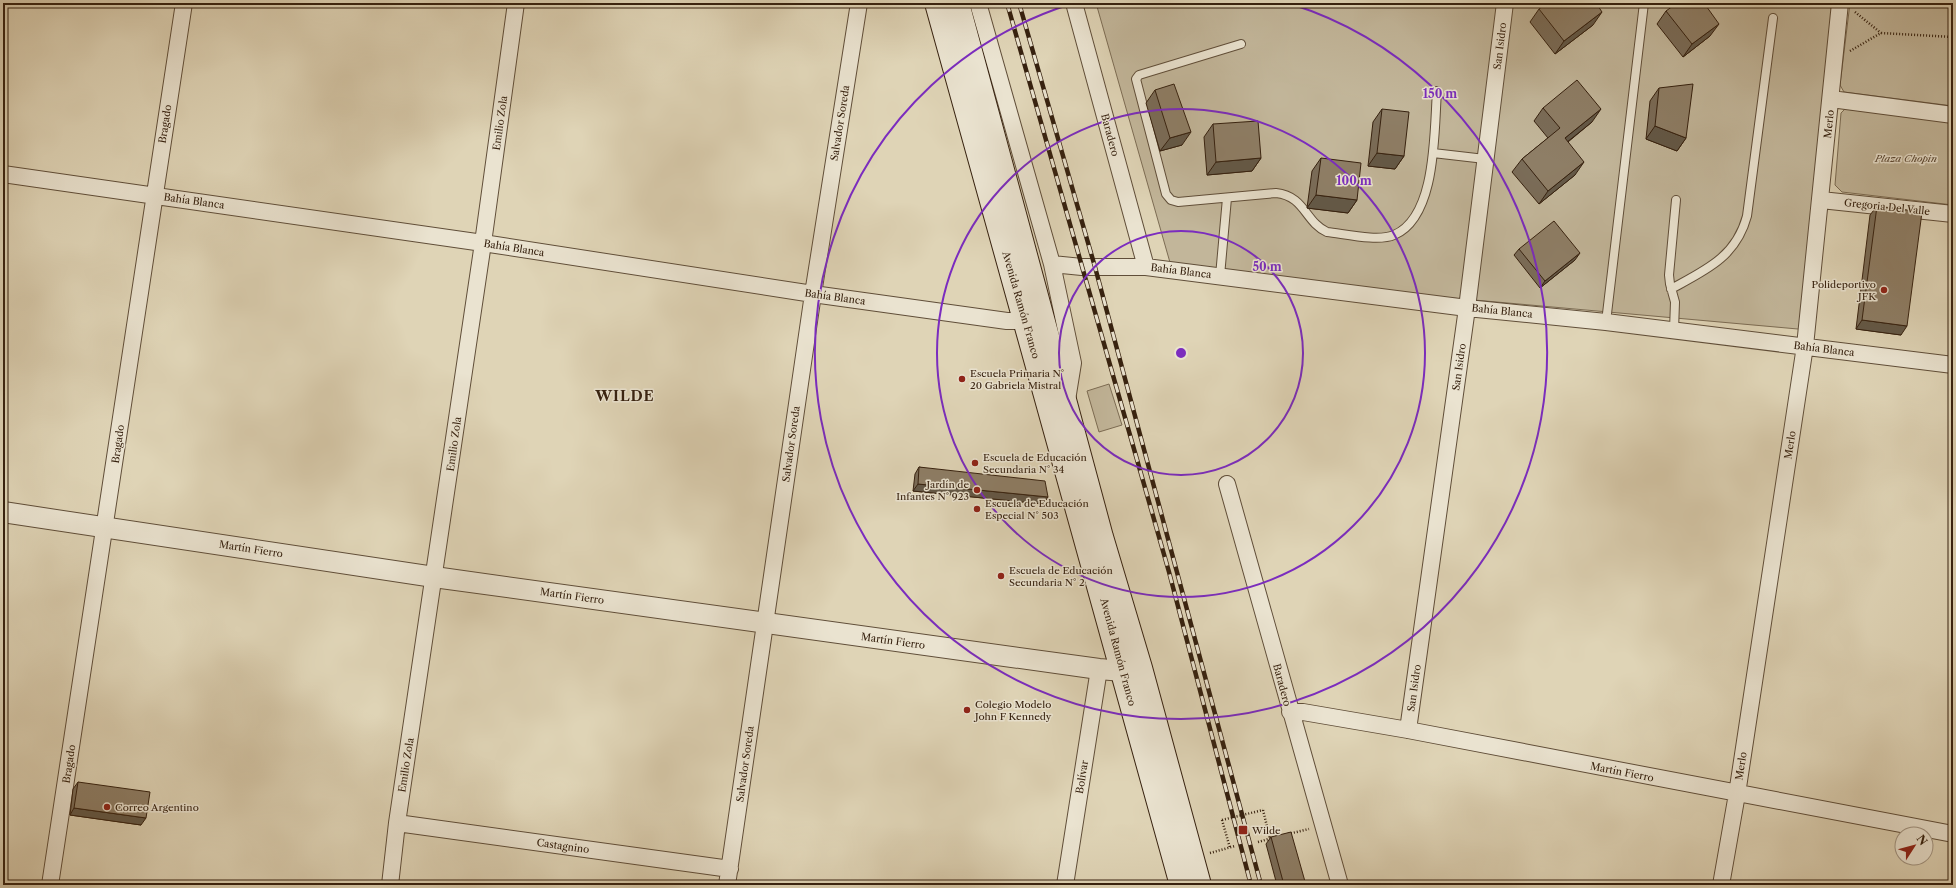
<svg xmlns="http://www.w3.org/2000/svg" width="1956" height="888" font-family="'Libre Caslon Text',serif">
<rect width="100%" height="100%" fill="#dfd4b6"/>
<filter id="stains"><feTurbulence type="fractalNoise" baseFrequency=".005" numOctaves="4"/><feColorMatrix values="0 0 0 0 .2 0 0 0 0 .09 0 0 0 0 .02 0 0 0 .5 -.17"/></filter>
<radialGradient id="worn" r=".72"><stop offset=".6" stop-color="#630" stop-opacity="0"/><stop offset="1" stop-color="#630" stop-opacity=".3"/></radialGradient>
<!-- green -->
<path fill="#c2b69a" stroke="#7c6c54" d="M1096 3H1845L1809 330 1173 273Z
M1850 3H1953V106L1844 92 1840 85Z
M1845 109 1953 122V205L1842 192 1835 185 1841 113Z
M1109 384 1122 425 1099 432 1087 391Z"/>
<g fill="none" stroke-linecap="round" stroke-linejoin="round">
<defs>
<path id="service" d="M1241 44 1139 75 1136 79 1166 194 1171 200 1178 202 1276 193C1305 196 1305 222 1327 232 1345 234 1378 242 1394 235 1437 217 1434 131 1437 91
M1433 153 1485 159
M1220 276 1227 198
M1671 289C1706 270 1736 257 1747 216L1773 18
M1606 322 1644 3
M1674 330 1675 302 1670 284 1669 275 1676 200"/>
<path id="minor" d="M978 3 1052 264 1073 363 1067 400
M1074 3 1146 267
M1831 99 1953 115
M3 174 483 243 813 294 1007 321H1026
M1821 200 1953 214
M1052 264 1082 267H1146L1467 308 1606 322 1953 365
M1227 484 1340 885
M1290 712H1303L1408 730 1953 834
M1408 730 1467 308 1505 3
M397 823 730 869
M50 885 184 3
M390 885 397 823 483 243 516 3
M727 885 813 294 859 3
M1065 885 1099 669
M1721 885 1737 794 1805 346 1840 3"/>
<path id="tertiary" d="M3 512 434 577 1099 669 1123 671 1137 669"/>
<path id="secondary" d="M936 3 1181 885
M958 3 1102 537 1141 668 1200 885"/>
</defs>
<!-- service casing -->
<use href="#service" stroke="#604e39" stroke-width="10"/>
<!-- minor casing -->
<use href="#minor" stroke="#604e39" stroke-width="18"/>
<!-- tertiary casing -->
<use href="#tertiary" stroke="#604e39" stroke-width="22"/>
<!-- secondary casing -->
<use href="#secondary" stroke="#36210f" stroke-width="24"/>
<!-- path -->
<path stroke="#36210f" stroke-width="2.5" stroke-dasharray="1 2" stroke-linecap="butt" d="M1855 12 1881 33
M1850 51 1881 33 1953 37
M1263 810 1270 839
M1222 820 1230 848
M1288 834 1309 829
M1258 842 1272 838
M1210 853 1235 846"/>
<!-- service -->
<use href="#service" stroke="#eae3d0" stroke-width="8"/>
<!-- minor -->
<use href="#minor" stroke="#eae3d0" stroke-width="16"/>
<!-- tertiary -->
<use href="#tertiary" stroke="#eae3d0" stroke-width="20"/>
<!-- secondary -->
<use href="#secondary" stroke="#eae3d0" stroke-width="22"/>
<defs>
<path id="rail" d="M1007 3 1169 572 1251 885
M1019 3 1095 267 1261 885"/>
</defs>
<!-- rail casing -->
<use href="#rail" stroke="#36210f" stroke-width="4.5"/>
<!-- rail -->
<use href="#rail" stroke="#eae3d0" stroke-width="3" stroke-dasharray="9" stroke-linecap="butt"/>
<!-- path-bridge -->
<path stroke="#36210f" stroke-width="2.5" stroke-dasharray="1 2" stroke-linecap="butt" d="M1222 820 1263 810"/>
</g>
<!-- wall -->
<path fill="#7a6c58" stroke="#36210f" d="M1539 9 1593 25 1555 54 1530 22Z
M1666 11 1710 36 1683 57 1657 24Z
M1659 88 1686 138 1677 151 1646 139 1650 101Z
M1155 90 1182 145 1160 151 1146 103Z
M1543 108 1592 122 1568 142 1575 175 1539 204 1512 172 1522 159 1548 138 1534 121Z
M1382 109 1404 156 1395 169 1368 166 1373 122Z
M1213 124 1261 158 1252 171 1207 175 1204 137Z
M1321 158 1357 200 1348 213 1307 208 1312 171Z
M1877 206 1901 335 1856 329 1870 215Z
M1519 249 1575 260 1540 288 1514 255Z
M919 467 1048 497 1043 504 913 491 915 474Z
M78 782 141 825 70 815 73 789Z
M1271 837 1306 885H1277L1266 844Z"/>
<!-- shaded-wall -->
<path fill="#635847" stroke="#36210f" d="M1602 12 1593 25 1555 54 1564 41Z
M1719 24 1710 36 1683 57 1692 44Z
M1601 109 1592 122 1556 151 1565 138Z
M1655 126 1686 138 1677 151 1646 139Z
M1191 132 1182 145 1160 151 1170 138Z
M1377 153 1404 156 1395 169 1368 166Z
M1261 158 1252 171 1207 175 1216 162Z
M1584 162 1575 175 1539 204 1548 191Z
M1316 195 1357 200 1348 213 1307 208Z
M1580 253 1575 260 1540 288 1545 281Z
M1862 320 1907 326 1901 335 1856 329Z
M918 484 1048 497 1043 504 913 491Z
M74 808 146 818 141 825 70 815Z"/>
<!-- building -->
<path fill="#8e7e66" stroke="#36210f" d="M1547 3H1596L1602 12 1564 41 1539 9Z
M1677 3H1704L1719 24 1692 44 1666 11Z
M1577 80 1601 109 1565 138 1584 162 1548 191 1522 159 1560 128 1543 108Z
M1174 84 1191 132 1170 138 1155 90Z
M1693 84 1686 138 1655 126 1659 88Z
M1382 109 1409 112 1404 156 1377 153Z
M1258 121 1261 158 1216 162 1213 124Z
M1321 158 1361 163 1357 200 1316 195Z
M1877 206 1922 212 1907 326 1862 320Z
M1554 221 1580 253 1545 281 1519 249Z
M919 467 1045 481 1048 497 918 484Z
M78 782 150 792 146 818 74 808Z
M1291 832 1306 885H1284L1271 837Z"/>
<!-- distance rings -->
<g fill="none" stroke="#7b2cbf" stroke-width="2">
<circle cx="1181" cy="353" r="122"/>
<circle cx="1181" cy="353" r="244"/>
<path d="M1291 4A366 366 0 1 1 1071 4"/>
</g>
<!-- markers -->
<g fill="#8f2418" stroke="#eae3d0" stroke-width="1.5">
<circle cx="1884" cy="290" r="4"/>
<circle cx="962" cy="379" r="4"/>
<circle cx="975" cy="463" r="4"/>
<circle cx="977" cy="490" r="4"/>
<circle cx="977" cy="509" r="4"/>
<circle cx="1001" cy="576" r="4"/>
<circle cx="967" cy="710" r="4"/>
<circle cx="107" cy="807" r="4"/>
<rect x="1238" y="825" width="10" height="10" rx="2"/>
</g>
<g text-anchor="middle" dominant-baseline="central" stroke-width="3" stroke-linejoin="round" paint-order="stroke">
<!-- street labels -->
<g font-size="10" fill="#36210f" stroke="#eae3d0">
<text transform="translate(1500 46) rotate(-83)">San Isidro</text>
<text transform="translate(500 123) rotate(-82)">Emilio Zola</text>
<text transform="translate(840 123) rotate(-81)">Salvador Soreda</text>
<text transform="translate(165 124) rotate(-81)">Bragado</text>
<text transform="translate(1829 124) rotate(-84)">Merlo</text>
<text transform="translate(1110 135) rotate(75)">Baradero</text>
<text transform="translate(194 201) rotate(8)">Bahía Blanca</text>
<text transform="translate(1887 207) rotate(6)">Gregoria Del Valle</text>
<text transform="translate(514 248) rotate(9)">Bahía Blanca</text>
<text transform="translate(1181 271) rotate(7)">Bahía Blanca</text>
<text transform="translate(835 297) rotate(8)">Bahía Blanca</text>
<text transform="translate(1021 305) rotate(74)">Avenida Ramón Franco</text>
<text transform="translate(1502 311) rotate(6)">Bahía Blanca</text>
<text transform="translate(1824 349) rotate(7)">Bahía Blanca</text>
<text transform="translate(1459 367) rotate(-82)">San Isidro</text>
<text transform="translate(118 444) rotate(-82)">Bragado</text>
<text transform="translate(454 444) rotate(-82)">Emilio Zola</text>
<text transform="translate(791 444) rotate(-82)">Salvador Soreda</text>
<text transform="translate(1790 445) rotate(-81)">Merlo</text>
<text transform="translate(251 549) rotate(9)">Martín Fierro</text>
<text transform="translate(572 596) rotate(8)">Martín Fierro</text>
<text transform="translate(893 641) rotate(8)">Martín Fierro</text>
<text transform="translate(1118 652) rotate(75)">Avenida Ramón Franco</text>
<text transform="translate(1282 685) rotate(75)">Baradero</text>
<text transform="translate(1414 688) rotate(-82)">San Isidro</text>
<text transform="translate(69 764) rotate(-81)">Bragado</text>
<text transform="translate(745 764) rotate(-82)">Salvador Soreda</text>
<text transform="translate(406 765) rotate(-81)">Emilio Zola</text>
<text transform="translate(1741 766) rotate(-81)">Merlo</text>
<text transform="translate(1622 772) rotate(11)">Martín Fierro</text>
<text transform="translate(1082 777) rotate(-81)">Bolívar</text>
<text transform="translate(563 846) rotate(8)">Castagnino</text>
</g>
<!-- park labels -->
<g font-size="10" font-style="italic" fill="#594632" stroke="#eae3d0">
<text x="1906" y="158">Plaza Chopin</text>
</g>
<!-- poi labels -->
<g font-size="10" fill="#36210f" stroke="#eae3d0" text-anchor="start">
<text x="1876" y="284" text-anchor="end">Polideportivo<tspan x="1876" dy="12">JFK</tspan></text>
<text x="970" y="373">Escuela Primaria N°<tspan x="970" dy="12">20 Gabriela Mistral</tspan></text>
<text x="983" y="457">Escuela de Educación<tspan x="983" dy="12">Secundaria N° 34</tspan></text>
<text x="969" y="484" text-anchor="end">Jardín de<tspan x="969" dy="12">Infantes N° 923</tspan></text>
<text x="985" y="503">Escuela de Educación<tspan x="985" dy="12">Especial N° 503</tspan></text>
<text x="1009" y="570">Escuela de Educación<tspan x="1009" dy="12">Secundaria N° 2</tspan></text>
<text x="975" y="704">Colegio Modelo<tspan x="975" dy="12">John F Kennedy</tspan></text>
<text x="115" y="807">Correo Argentino</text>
<text x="1252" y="830">Wilde</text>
</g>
<!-- district labels -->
<g font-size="14" font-weight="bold" letter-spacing="1" fill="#36210f" stroke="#eae3d0">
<text x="625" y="396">WILDE</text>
</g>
</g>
<circle cx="1181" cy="353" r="6" fill="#7b2cbf" stroke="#eae3d0" stroke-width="2"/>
<g font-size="12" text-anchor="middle" font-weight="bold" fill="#7b2cbf" stroke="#eae3d0" stroke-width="3" stroke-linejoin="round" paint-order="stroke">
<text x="1440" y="98">150 m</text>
<text x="1354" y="185">100 m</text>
<text x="1267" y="271">50 m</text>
</g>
<!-- margin -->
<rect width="1956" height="888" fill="none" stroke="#dfd4b6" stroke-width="16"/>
<rect x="4" y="4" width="1948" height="880" fill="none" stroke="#36210f" stroke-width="2"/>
<rect x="8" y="8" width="1940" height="872" fill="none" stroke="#36210f"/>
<!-- north arrow -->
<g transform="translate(1914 846) rotate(54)"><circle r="19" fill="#eae3d0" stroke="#a29583"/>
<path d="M0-3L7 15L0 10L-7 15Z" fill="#8f2418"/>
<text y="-6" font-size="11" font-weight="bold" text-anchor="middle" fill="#36210f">N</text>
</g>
<rect width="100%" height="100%" filter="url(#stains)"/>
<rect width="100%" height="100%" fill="url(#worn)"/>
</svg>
